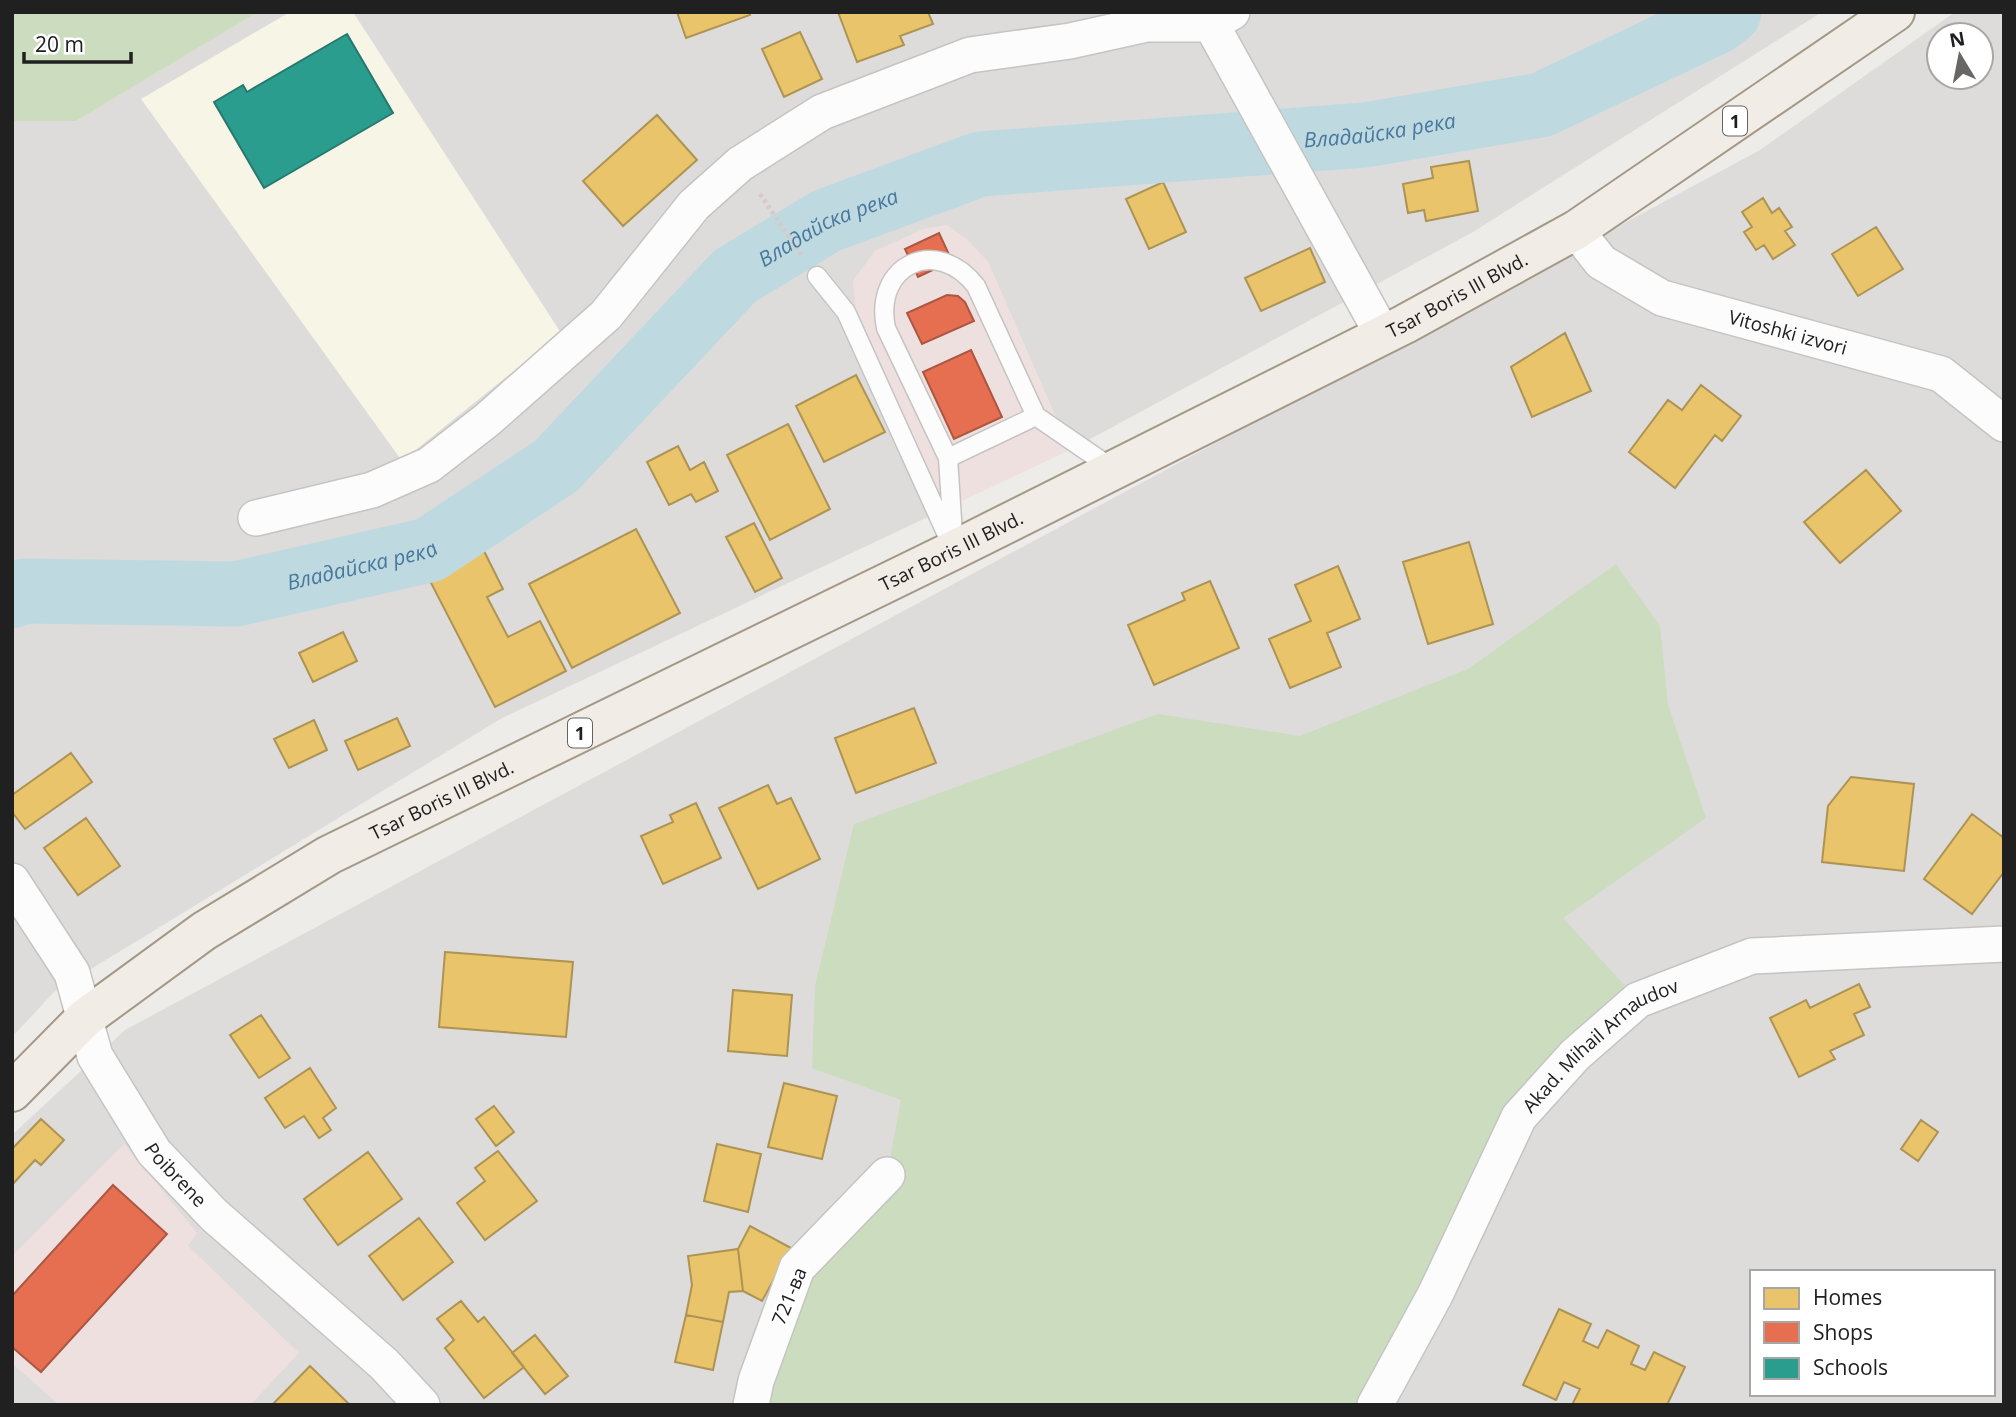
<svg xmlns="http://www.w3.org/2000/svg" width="2016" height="1417" font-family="'Open Sans',sans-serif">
<rect width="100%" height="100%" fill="#eeece9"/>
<!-- residential -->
<path fill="#dddcda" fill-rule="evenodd" d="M258 12H1822L1473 232 1070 450 988 262 855 305 945 509 502 718 55 991 12 1037V121H76Z
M1955 12H2004V1405H12V1135L125 1030 1760 150ZM1939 35H1981V77H1939ZM1752 1272H1993V1394H1752Z"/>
<!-- commercial -->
<path fill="#efe0e0" d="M947 225 967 239 988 262 1070 450 945 509 855 305 853 281 875 251 924 229Z
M124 1144 197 1233 188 1246 299 1353 250 1405H59L12 1363V1256Z"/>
<!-- education -->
<path fill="#f7f5e6" d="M290 12H353L561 333 402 461 141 99Z"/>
<!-- forest -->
<path fill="#cbdcbf" d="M12 12H258L76 121H12Z
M1616 564 1660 626 1668 705 1706 818 1563 918 1638 1000 1575 1055 1375 1405H751L797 1268 887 1175 901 1100 812 1068 815 986 854 824 1158 714 1300 736 1468 669Z"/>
<!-- homes -->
<path fill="#e9c46a" stroke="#ad9354" stroke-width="2" d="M677 12H749L750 15 686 38Z
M838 12H928L933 24 900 36 904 45 857 62Z
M800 32 822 79 784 97 762 49Z
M657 115 697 160 623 226 583 181Z
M1469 161 1478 211 1426 221 1424 210 1408 213 1403 184 1433 178 1431 167Z
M1163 182 1186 232 1149 249 1126 199Z
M1763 198 1772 213 1779 208 1792 227 1785 231 1795 245 1773 259 1764 245 1756 250 1744 232 1752 227 1742 212Z
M1876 227 1903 269 1858 296 1832 254Z
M1310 248 1325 282 1261 311 1245 278Z
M1565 333 1591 391 1532 417 1511 367Z
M856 375 885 432 824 462 796 406Z
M1701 385 1741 416 1722 441 1715 435 1675 488 1629 452 1668 400 1682 410Z
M788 424 830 509 770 540 727 455Z
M678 446 690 470 704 462 718 491 696 502 691 494 669 505 647 462Z
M1866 470 1901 511 1840 563 1804 522Z
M754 523 782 578 755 592 726 537Z
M636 529 680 613 572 668 529 584Z
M1469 542 1493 624 1428 644 1403 562Z
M484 551 503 589 487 597 508 637 540 621 566 671 495 707 429 579Z
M1338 566 1360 619 1327 633 1341 667 1290 688 1269 639 1311 621 1295 585Z
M1210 581 1239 648 1154 685 1128 625 1185 600 1182 593Z
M343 632 357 661 313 682 299 653Z
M914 708 936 763 856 793 835 738Z
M397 718 410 746 358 770 345 741Z
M314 720 327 750 289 768 274 739Z
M71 753 92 782 25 829 12 812V795Z
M1851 777 1914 784 1904 871 1822 862 1828 806Z
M768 785 777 804 791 798 820 859 758 889 719 808Z
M696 803 721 858 663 884 641 836 673 822 670 815Z
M1972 814 2004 838V872L1972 914 1924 879Z
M86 818 120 866 78 895 44 848Z
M445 952 573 962 566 1037 439 1027Z
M1859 984 1870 1007 1854 1014 1864 1035 1830 1051 1835 1059 1799 1077 1770 1018 1806 1000 1810 1008Z
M733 990 792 995 787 1056 728 1051Z
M261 1015 290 1058 259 1078 230 1035Z
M310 1068 336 1108 323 1118 331 1130 319 1138 304 1116 285 1128 265 1098Z
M784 1083 837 1096 822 1159 768 1147Z
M494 1106 514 1132 496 1146 476 1119Z
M41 1119 64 1140 41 1165 35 1160 12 1185V1149Z
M1921 1120 1938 1132 1918 1161 1901 1149Z
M717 1144 761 1154 748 1212 704 1201Z
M498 1151 537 1201 485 1240 457 1203 485 1181 475 1168Z
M368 1152 402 1199 338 1245 304 1199Z
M419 1218 453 1262 403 1300 369 1256Z
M750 1226 791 1248 762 1301 743 1291 738 1249Z
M738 1249 743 1291 729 1292 723 1322 686 1315 692 1285 688 1256Z
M461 1301 478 1322 484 1317 524 1367 484 1398 445 1348 454 1340 437 1319Z
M1559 1309 1591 1324 1583 1341 1598 1348 1607 1330 1639 1346 1631 1364 1645 1370 1654 1352 1685 1367 1667 1405H1572L1580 1389 1564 1382 1556 1400 1523 1385Z
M686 1315 723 1322 713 1370 675 1362Z
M535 1335 568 1376 545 1394 512 1353Z
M310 1366 350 1405H272Z"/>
<!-- shops -->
<path fill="#e76f51" stroke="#ab5742" stroke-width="2" d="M939 233 952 261 918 277 905 249Z
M947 295 958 296 965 302 974 321 922 344 907 313Z
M971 350 1002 417 954 439 923 372Z
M113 1185 167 1234 41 1372 12 1347V1296Z"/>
<!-- schools -->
<path fill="#2a9d8f" stroke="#27786e" stroke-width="2" d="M347 34 393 113 264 188 214 102 243 85 247 92Z"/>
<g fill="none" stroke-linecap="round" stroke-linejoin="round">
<!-- river -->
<path stroke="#bedae0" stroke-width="65" id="s1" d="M12 596 24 591 236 594 429 550 556 466 735 276 826 221 980 164 1365 135 1541 105 1716 22 1729 12"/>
<defs>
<path id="lane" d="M817 276 846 312 948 537
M948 458 1036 416
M954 550 948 458 886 328C873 265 936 235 976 286L1036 416 1113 469"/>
<g id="street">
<path d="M1217 12 1211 24 1383 335"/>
<path id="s2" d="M1576 230 1601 262 1662 298 1941 374 2004 424"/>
<path d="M256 518 372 490 429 465 487 420 606 315 694 205 740 164 822 112 970 55 1070 41 1147 24H1211L1232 12"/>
<path id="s3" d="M12 881 72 973 95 1056 154 1152 214 1215 384 1364 422 1405"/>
<path d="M751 1405 756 1381 797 1268 887 1175"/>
<path id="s4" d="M1375 1405 1435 1295 1519 1117 1575 1055 1638 1000 1752 956 2004 944"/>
</g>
<g id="primary">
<path id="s5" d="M12 1092 85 1018 204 931 329 855 954 550 1405 324 1576 230 1895 12"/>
</g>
</defs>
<!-- lane casing -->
<use href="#lane" stroke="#c5c4c3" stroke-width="21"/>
<!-- street casing -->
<use href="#street" stroke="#c5c4c3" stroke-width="38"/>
<!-- primary casing -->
<use href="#primary" stroke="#a49886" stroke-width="42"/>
<!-- path -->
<path stroke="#d7c9c8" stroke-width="4.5" stroke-dasharray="3.5 3.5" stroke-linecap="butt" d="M760 194 802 256"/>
<!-- lane -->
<use href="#lane" stroke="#fcfcfc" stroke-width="18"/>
<!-- street -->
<use href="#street" stroke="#fcfcfc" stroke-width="35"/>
<!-- primary -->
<use href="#primary" stroke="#f1ece6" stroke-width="38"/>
</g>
<g text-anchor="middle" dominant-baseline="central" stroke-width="7" stroke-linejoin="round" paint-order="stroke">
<!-- shield labels -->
<g fill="#fff" stroke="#636363" stroke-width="2">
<rect x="1723" y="106.5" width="24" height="29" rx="5"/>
<rect x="568" y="718.5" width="24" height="29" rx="5"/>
</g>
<g font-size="18" font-weight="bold" fill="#202020">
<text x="1735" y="121">1</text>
<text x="580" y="733">1</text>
</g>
<!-- street labels -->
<g font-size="19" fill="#202020" stroke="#fff">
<text stroke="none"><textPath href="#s5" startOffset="1657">Tsar Boris III Blvd.</textPath></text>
<text stroke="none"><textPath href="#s2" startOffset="242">Vitoshki izvori</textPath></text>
<text stroke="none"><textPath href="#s5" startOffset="1090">Tsar Boris III Blvd.</textPath></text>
<text stroke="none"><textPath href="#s5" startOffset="523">Tsar Boris III Blvd.</textPath></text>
<text stroke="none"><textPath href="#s4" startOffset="432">Akad. Mihail Arnaudov</textPath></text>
<text stroke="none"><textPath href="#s3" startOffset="340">Poibrene</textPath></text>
<text transform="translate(789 1296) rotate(-67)">721-ва</text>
</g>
<!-- water labels -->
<g font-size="21" font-style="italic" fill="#49789e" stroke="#fff">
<text stroke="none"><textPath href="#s1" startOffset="1508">Владайска река</textPath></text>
<text stroke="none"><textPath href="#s1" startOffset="942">Владайска река</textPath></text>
<text stroke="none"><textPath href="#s1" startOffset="354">Владайска река</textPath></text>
</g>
</g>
<!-- border -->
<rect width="2016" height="1417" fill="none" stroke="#202020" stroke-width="28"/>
<!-- legend -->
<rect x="1750" y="1270" width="245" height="126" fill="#ffffff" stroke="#a6a6a6" stroke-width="2"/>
<rect x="1764" y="1288" width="35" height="21" fill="#e9c46a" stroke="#a6a6a6" stroke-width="2"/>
<text x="1813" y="1305" font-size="21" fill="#202020">Homes</text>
<rect x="1764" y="1322" width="35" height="21" fill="#e76f51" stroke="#a6a6a6" stroke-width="2"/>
<text x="1813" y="1340" font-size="21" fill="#202020">Shops</text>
<rect x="1764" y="1358" width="35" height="21" fill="#2a9d8f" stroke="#a6a6a6" stroke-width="2"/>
<text x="1813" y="1375" font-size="21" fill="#202020">Schools</text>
<!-- north arrow -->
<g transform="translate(1960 56) rotate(350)"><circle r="33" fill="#ffffff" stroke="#a6a6a6" stroke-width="2"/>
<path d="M0-5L12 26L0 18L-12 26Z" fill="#686766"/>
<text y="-10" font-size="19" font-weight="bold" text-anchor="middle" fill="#202020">N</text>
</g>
<!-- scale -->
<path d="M24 52v10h107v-10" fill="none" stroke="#202020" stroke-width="3.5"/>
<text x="35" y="52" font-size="21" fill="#202020" stroke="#ffffff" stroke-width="5" paint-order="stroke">20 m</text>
</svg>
